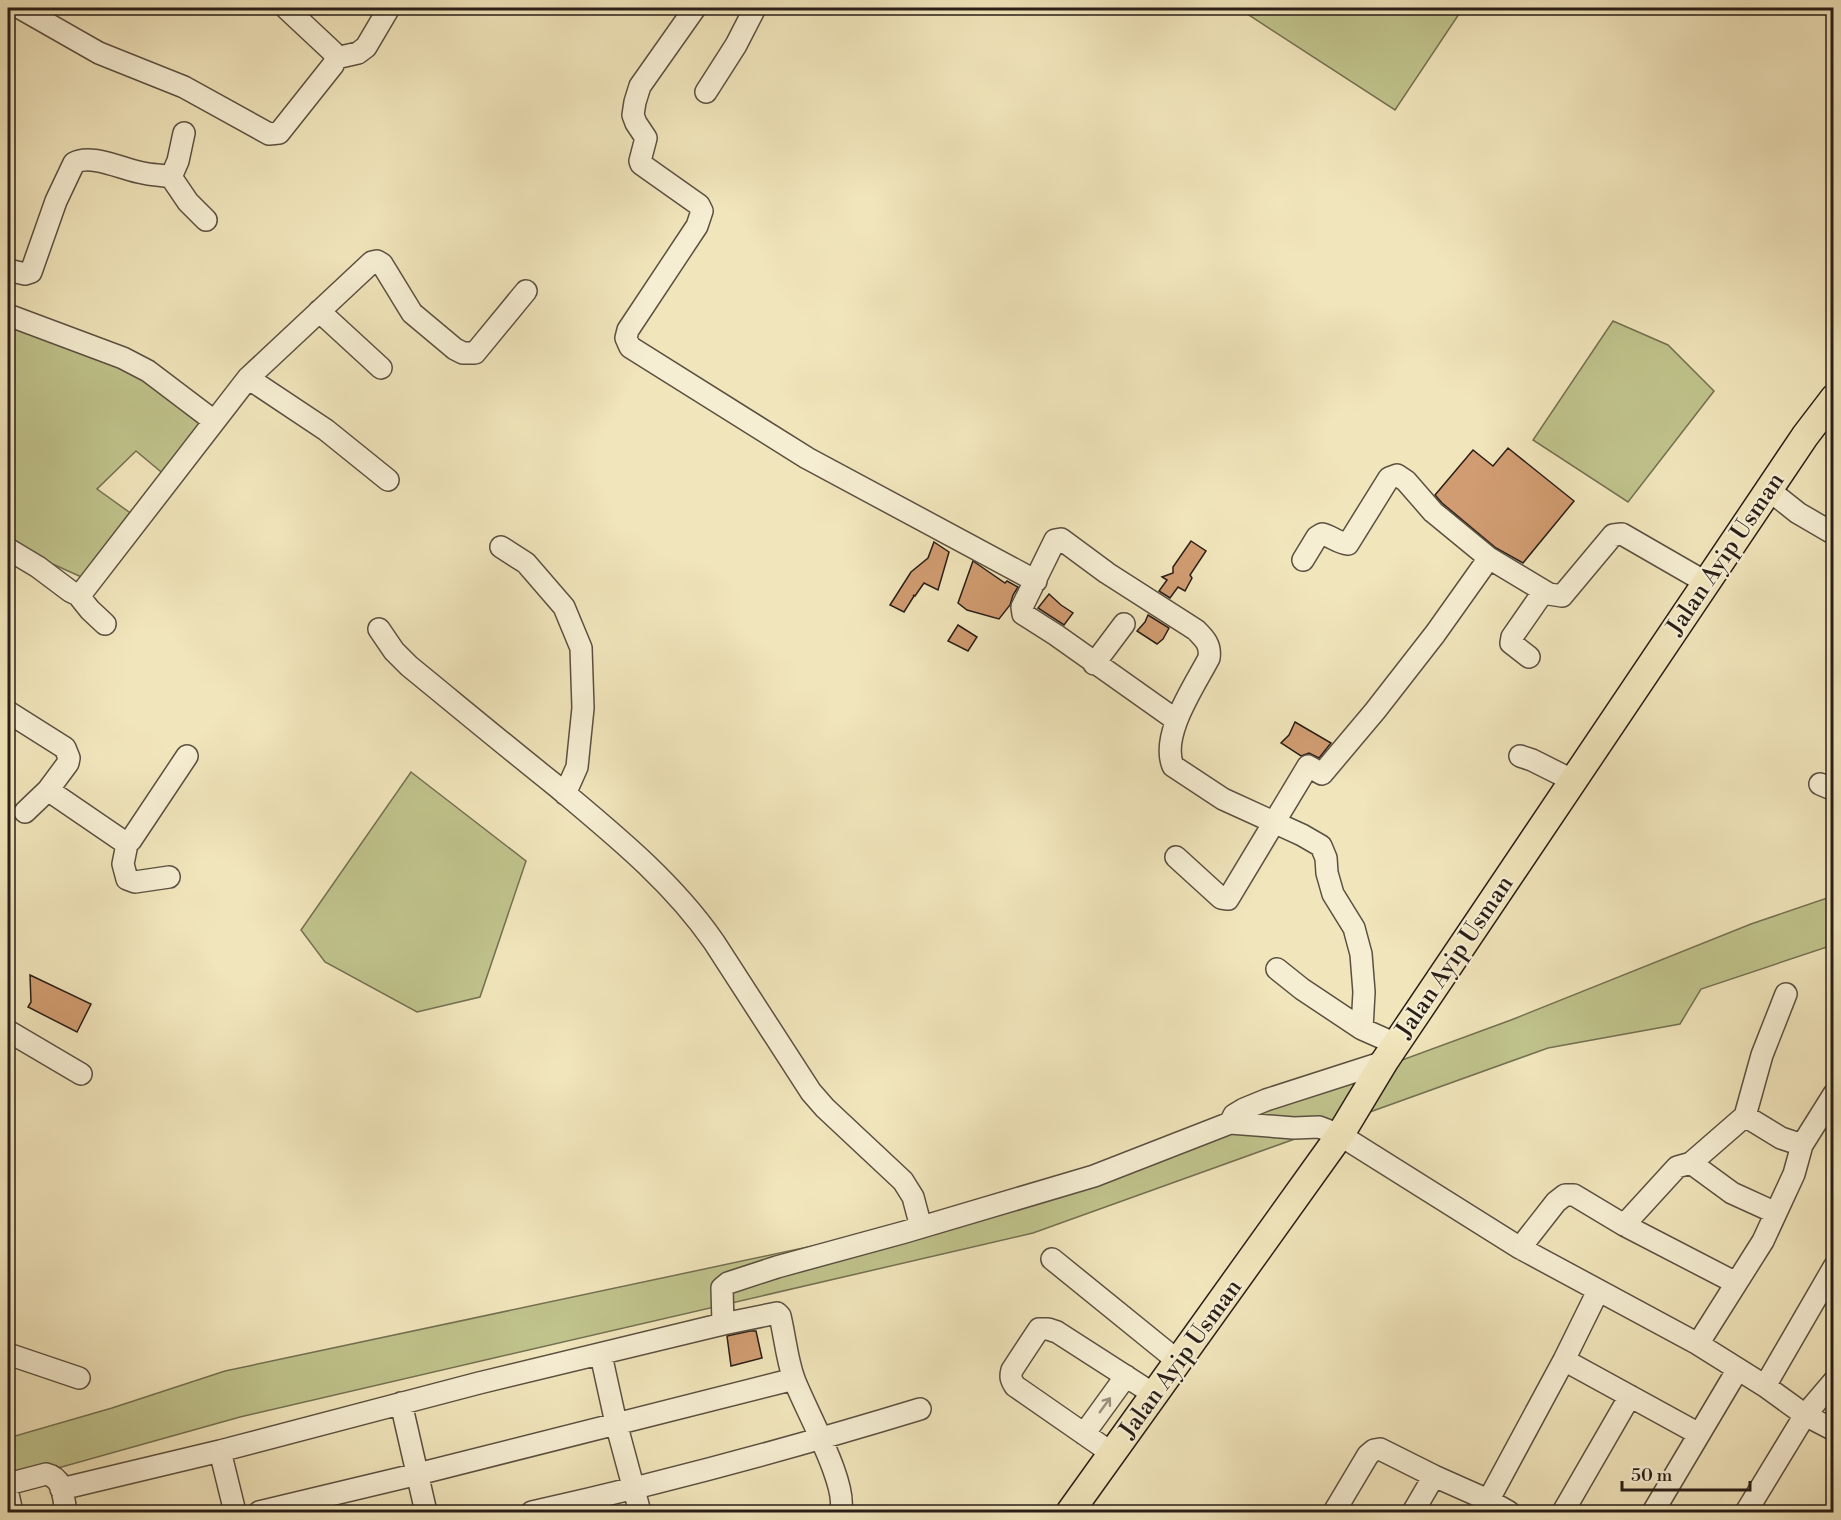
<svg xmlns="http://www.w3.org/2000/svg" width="1841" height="1520" font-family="'Libre Bodoni',serif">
<rect width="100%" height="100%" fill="#f1e5bb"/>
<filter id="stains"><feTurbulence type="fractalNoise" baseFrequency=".00333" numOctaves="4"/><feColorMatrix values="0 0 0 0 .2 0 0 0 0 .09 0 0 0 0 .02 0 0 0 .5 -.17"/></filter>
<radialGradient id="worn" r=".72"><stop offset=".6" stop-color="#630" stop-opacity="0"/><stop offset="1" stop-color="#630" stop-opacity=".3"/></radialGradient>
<!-- green -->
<path fill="#c0c38c" stroke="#747052" stroke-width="1.5" d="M1238 8H1463L1395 110Z
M8 321 166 386 218 425 166 476 136 451 97 489 136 517 86 579 8 544Z
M1613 321 1668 345 1714 391 1628 502 1533 440Z
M411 772 526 861 480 997 417 1012 325 962 301 930Z
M1833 896V945L1701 989 1680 1024 1548 1048 1033 1233 240 1417 8 1482V1438L112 1408 225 1371 1010 1204 1511 1020 1751 924Z"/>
<!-- building -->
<path fill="#d19c71" stroke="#291e18" stroke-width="1.5" d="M1508 448 1574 501 1523 563 1496 548 1442 503 1435 495 1473 450 1493 466Z
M1191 541 1206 551 1190 575 1192 578 1185 591 1178 587 1170 598 1159 591 1167 580 1162 577 1173 573V567Z
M934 542 949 552 938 590 924 583 915 596 913 595 914 596 904 612 890 605 911 572 928 558Z
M973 561 1005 583 1007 581 1018 587 1013 595 1010 605 999 619 967 610 958 603Z
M1049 594 1061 605 1073 613 1064 625 1038 608Z
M1148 615 1169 628 1163 639 1157 644 1137 631 1145 622Z
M958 625 977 637 968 651 948 641Z
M1295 722 1331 743 1319 758 1309 753 1301 756 1281 743 1289 735Z
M30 975 91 1004 77 1032 28 1007 31 1002Z
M750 1331H756L762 1358 731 1366 727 1336Z"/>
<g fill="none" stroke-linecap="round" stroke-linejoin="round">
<defs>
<path id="minor" d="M20 8 99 53 184 87 269 134 279 133 333 65 336 58
M286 8 333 52 336 58
M695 8 640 86 635 102 633 115 636 123 646 138 640 161 641 164 699 205 702 211 697 226 628 330 626 338 630 347 807 458 1036 581
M336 58 358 53 366 47 389 8
M706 92 736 45 755 8
M171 177 188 202 206 220
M8 270 25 274 31 272 56 201 74 163C91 153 124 170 143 173 152 175 161 175 171 177L178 161 184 133
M319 311 381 368
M8 315 123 358 148 371 214 421
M248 378 326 430 388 480
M1769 490 1798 513 1834 534
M501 547 526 563 564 607 581 648 583 708 577 767 565 794
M8 549 38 567 70 591 78 595 90 610 105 624
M1303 560 1317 537 1322 534C1331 536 1338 543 1348 544L1389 478 1397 475 1406 481 1433 512 1489 558 1549 594 1562 596 1613 535 1622 534 1707 583
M78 595 84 590 248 378 372 262 377 261 382 264 412 313 455 349 463 353H475L526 291
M379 629 394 651 409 666C458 706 506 746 555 785 612 833 671 880 714 942L811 1092 825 1108 903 1181 913 1197 921 1227
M1529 657 1511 643 1512 637 1544 591
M1094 664 1124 624
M8 712 65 748 69 758 68 763 48 790 25 812
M1176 720 1056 635 1023 614 1022 607 1055 540 1061 539 1107 573 1196 630C1205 639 1211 645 1209 658 1195 685 1160 735 1173 766L1223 799 1302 835 1321 846 1326 858 1327 873 1333 894 1354 928 1361 954 1364 992 1362 1029 1396 1044
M1520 756 1532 760 1574 781
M1820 784 1834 790
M48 790 127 844 131 840 187 756
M127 844 123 864 127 879 135 882 169 877
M1176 857 1221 898 1228 899 1308 766 1322 774 1375 711 1435 634 1489 558
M1277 969 1302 989 1362 1029
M8 1031 81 1074
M1745 1116 1781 1138 1802 1145
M1230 1123 1234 1115 1244 1109 1266 1100 1384 1062
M1691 1163 1732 1193 1776 1213
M1624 1225 1677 1167 1691 1163 1745 1116 1762 1055 1786 994
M1520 1248 1556 1202 1565 1195H1574L1624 1225 1736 1283
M1052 1259 1179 1362
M723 1324 722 1288 728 1283 777 1267 905 1232 1094 1176 1230 1123 1294 1128 1319 1127 1340 1135 1520 1248 1698 1344 1765 1386 1805 1415 1834 1430
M1698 1344 1763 1241 1794 1174 1802 1145 1834 1094
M8 1354 79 1378
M601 1355 616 1423 640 1512
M1564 1360 1699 1434
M1765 1386 1834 1267
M401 1403 426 1512
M1084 1434 1126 1376
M220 1451 235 1512
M1113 1454 1015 1386C1011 1380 1010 1377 1012 1370L1039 1329H1048L1057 1332 1155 1395
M8 1484 46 1474C64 1478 63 1497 66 1512
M61 1489 220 1451 479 1383 723 1324 777 1313 780 1316C785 1337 787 1360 794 1379 804 1407 850 1487 840 1512
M8 1494 12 1512
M259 1512 418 1474 794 1379
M532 1512C663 1483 792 1448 920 1409
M1334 1512 1368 1455 1374 1450 1380 1449 1434 1476 1488 1500 1509 1512
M1413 1512 1434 1476
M1482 1512 1564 1360 1598 1291
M1563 1512 1630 1396
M1653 1512 1738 1369
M1746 1512 1805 1415 1834 1381"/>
<path id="major" d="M1070 1512 1340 1135 1384 1062 1805 436 1834 398"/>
</defs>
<!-- minor casing -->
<use href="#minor" stroke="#5b5041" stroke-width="24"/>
<!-- major casing -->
<use href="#major" stroke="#291e18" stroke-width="30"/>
<!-- minor -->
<use href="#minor" stroke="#f6eed3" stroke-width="21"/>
<!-- major -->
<use href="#major" stroke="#f1e5bb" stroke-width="27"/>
</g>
<!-- one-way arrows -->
<defs><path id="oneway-shaft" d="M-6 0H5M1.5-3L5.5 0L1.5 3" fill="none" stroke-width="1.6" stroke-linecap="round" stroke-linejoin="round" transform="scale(1.5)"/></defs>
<use stroke="#9a907f" href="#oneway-shaft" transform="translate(1105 1405) rotate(-54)"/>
<g text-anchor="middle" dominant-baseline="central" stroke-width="4.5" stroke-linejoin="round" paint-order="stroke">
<!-- street labels -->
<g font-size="24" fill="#291e18" stroke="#f6eed3">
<text transform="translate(1726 554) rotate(-56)">Jalan Ayip Usman</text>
<text transform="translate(1455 957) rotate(-56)">Jalan Ayip Usman</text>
<text transform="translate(1181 1359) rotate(-54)">Jalan Ayip Usman</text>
</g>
</g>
<!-- margin -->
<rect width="1841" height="1520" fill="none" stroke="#f1e5bb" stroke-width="30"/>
<rect x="9" y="9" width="1823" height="1502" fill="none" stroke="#291e18" stroke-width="3"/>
<rect x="15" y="15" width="1811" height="1490" fill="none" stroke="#291e18" stroke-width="1.5"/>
<!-- scale -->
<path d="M1622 1481v9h128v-9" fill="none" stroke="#291e18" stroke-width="3"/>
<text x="1631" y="1481" font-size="18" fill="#291e18" stroke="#f6eed3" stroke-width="4.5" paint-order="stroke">50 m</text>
<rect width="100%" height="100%" filter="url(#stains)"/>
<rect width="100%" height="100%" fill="url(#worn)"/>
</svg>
